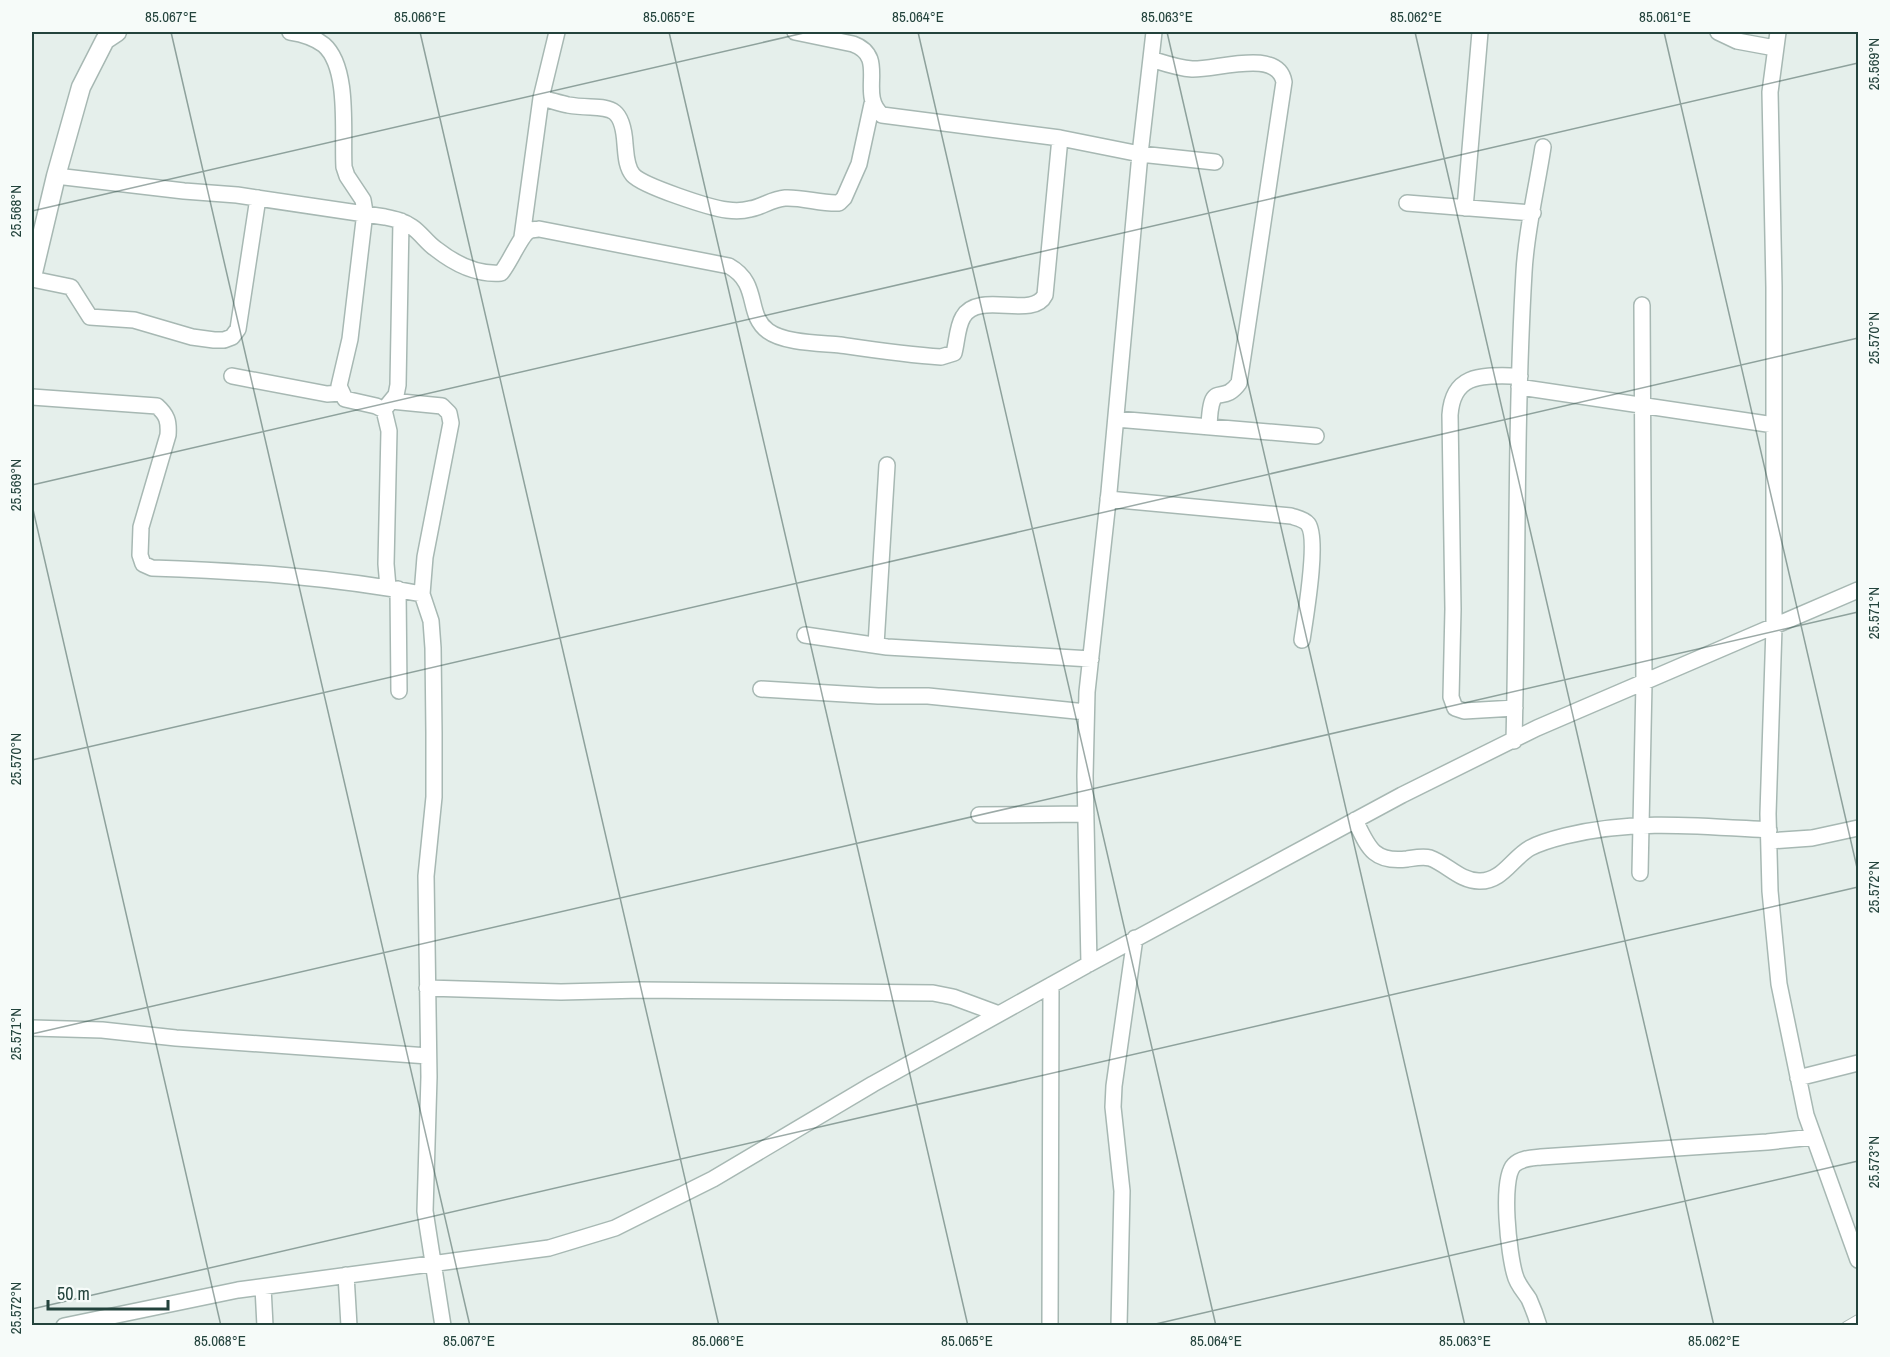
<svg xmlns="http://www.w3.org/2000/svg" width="1890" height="1357" font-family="'Archivo Narrow',sans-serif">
<rect width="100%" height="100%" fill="#e5efeb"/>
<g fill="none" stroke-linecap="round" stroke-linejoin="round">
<defs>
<path id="service" d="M1846 1326 1858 1319"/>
<path id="minor" d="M290 32C303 34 314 37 324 45 350 68 342 134 344 167L347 176 363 200 365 212 350 339 339 386 345 399 376 406 384 410 389 431 386 564 388 587
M795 32 853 44C889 57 857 94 882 115L1060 138 1140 154 1215 162
M1718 32 1737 41 1775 48
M1778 32 1770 92 1774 287V627L1768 814 1770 891 1779 984 1806 1115 1858 1260
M1151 59C1164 63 1178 68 1192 69 1217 70 1278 48 1284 82L1239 383C1221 408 1211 376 1209 427
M541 98C550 100 559 103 568 105 603 111 622 97 625 144 626 154 626 167 633 175 643 186 710 208 727 210 734 211 743 211 750 209 762 207 772 199 785 198 803 197 821 204 839 203L844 198 859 164 872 104
M56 176 184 191 237 195 385 217C395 219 404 221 412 227 421 233 427 243 436 249 455 264 476 275 501 273 509 264 521 235 529 231 532 229 536 230 539 229L729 266C761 284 745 314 768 331 784 343 820 343 840 345 874 350 907 355 941 357L954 353C957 342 957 327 963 317 978 290 1033 320 1045 295L1060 138
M1407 203 1533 213
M1465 208 1480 32
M522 237 541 98 557 32
M32 279 71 287 90 317 134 320 192 337 214 340H224L232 337 238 329 258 198
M232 376 327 394 341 393
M1519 387 1774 425
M32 397 157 406C167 415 169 421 168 435L141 527 140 555 143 564 152 568C243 571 333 577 422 594
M391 401 442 406 449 413 451 423 425 557 422 594 431 621 433 648 434 733V797L426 876 429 1077 425 1211 443 1326
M387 406 396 395 398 385 401 221
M1116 419 1316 436
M1108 499 1291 516C1297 518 1304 519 1308 524 1319 539 1305 619 1302 640
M398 589 399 691
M805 635 887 647 1091 659
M876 645 887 465
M761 689 878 696H928L1086 712
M1515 708 1464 711 1455 708 1451 697 1453 609 1450 415C1453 371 1485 376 1520 376
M1514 741C1518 585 1515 428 1524 272 1526 231 1537 187 1543 147
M979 815 1086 814
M1355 820C1368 847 1373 863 1407 859 1414 858 1423 856 1430 858 1447 864 1460 881 1479 881 1502 882 1512 858 1530 848 1541 842 1553 839 1565 836 1632 819 1700 826 1769 830
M1769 841 1812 838 1858 828
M1640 873 1644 683 1642 305
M1089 964 1085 776 1087 692 1109 492 1140 154 1154 32
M427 988 561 992 641 990 933 993 953 997 999 1014
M32 1028 102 1030 176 1038 428 1056
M1798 1078 1858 1063
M346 1275 349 1326
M263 1287 265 1326
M64 1326 238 1290 549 1248 615 1228 713 1179 873 1084 1089 964 1402 795 1537 728 1858 590
M1050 1326 1051 985
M1119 1326 1122 1191 1113 1107 1114 1086 1135 938
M1539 1326C1536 1316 1533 1308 1529 1299 1524 1291 1517 1284 1515 1275 1509 1256 1500 1179 1514 1165 1521 1158 1532 1158 1541 1157L1767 1142 1813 1137"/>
<path id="tertiary" d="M32 277 56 176 81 87 105 40 117 32"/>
</defs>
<!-- service casing -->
<use href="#service" stroke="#a7b8b3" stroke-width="10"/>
<!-- minor casing -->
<use href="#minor" stroke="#a7b8b3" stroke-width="18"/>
<!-- tertiary casing -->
<use href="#tertiary" stroke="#a7b8b3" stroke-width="21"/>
<!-- service -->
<use href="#service" stroke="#fff" stroke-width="8"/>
<!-- minor -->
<use href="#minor" stroke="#fff" stroke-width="15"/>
<!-- tertiary -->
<use href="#tertiary" stroke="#fff" stroke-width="18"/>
</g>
<!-- ticks -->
<path fill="none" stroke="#23433c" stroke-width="1.5" stroke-opacity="0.45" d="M171 32 470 1326M420 32 719 1326M669 32 968 1326M918 32 1216 1326M1167 32 1465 1326M1415 32 1714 1326M1664 32 1858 872M32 211 808 32M32 485 1858 63M32 505 221 1326M32 760 1858 338M32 1034 1858 612M32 1309 1858 887M1147 1326 1858 1161"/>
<!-- border -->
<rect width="1890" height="1357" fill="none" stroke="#f6fbf9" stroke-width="66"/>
<!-- scale -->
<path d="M48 1300v9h120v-9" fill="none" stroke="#23433c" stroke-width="3"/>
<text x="57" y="1300" font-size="18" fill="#23433c" stroke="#f6fbf9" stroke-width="4.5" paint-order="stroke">50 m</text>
<rect x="33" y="33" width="1824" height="1291" fill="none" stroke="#23433c" stroke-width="2"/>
<g font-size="15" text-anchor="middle" fill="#23433c">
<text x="171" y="22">85.067°E</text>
<text x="420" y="22">85.066°E</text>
<text x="669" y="22">85.065°E</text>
<text x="918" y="22">85.064°E</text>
<text x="1167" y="22">85.063°E</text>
<text x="1416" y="22">85.062°E</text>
<text x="1665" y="22">85.061°E</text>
<text transform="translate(1874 64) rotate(-90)" y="5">25.569°N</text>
<text transform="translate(16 211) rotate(-90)" y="5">25.568°N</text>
<text transform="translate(1874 338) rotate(-90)" y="5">25.570°N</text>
<text transform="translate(16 485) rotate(-90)" y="5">25.569°N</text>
<text transform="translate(1874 613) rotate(-90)" y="5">25.571°N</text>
<text transform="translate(16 759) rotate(-90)" y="5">25.570°N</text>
<text transform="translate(1874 887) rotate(-90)" y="5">25.572°N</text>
<text transform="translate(16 1034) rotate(-90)" y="5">25.571°N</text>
<text transform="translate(1874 1162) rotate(-90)" y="5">25.573°N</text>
<text transform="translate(16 1308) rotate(-90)" y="5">25.572°N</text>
<text x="220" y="1346">85.068°E</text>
<text x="469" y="1346">85.067°E</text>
<text x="718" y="1346">85.066°E</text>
<text x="967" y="1346">85.065°E</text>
<text x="1216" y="1346">85.064°E</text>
<text x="1465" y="1346">85.063°E</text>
<text x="1714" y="1346">85.062°E</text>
</g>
</svg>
